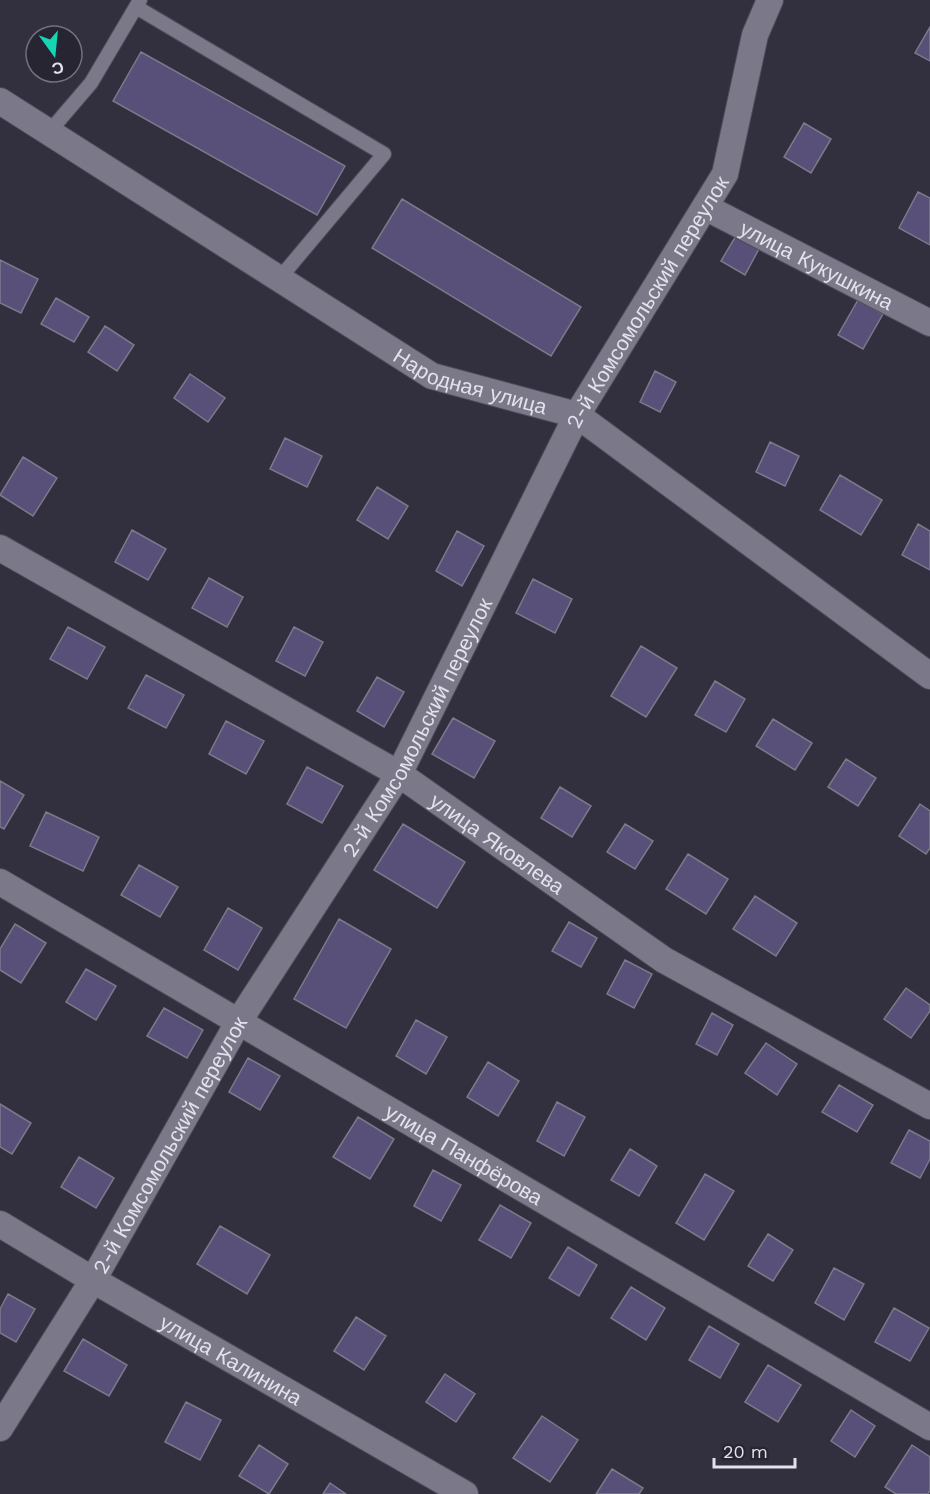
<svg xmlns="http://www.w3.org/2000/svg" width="930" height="1494" font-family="'Work Sans',sans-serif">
<rect width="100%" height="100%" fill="#322f3e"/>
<!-- building -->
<path fill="#585078" stroke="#7c798a" stroke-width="1.5" d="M930 27V61L915 53Z
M141 52 345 166 317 215 113 101Z
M804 123 831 139 811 173 784 157Z
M918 192 930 198V245L899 228Z
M402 199 581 307 551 356 372 248Z
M737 234 760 247 745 275 721 261Z
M0 260 38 279 21 313 0 303Z
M56 298 89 317 74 342 41 324Z
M858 300 883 314 863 349 838 335Z
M105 326 134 345 117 371 88 352Z
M655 371 676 382 660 412 640 402Z
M190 374 225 398 208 422 174 398Z
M285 438 322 456 307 487 270 469Z
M770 442 799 456 785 486 756 472Z
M23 457 57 478 33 516 0 495Z
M840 475 882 500 861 535 820 510Z
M377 487 408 506 388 539 357 520Z
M918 524 930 531V570L902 555Z
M132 530 166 549 148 580 115 562Z
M457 531 484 546 462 586 436 571Z
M209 578 243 597 227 627 192 608Z
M533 579 572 599 555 633 516 613Z
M68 627 105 647 87 679 50 659Z
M294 627 323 642 305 676 276 661Z
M641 646 677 668 646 717 611 696Z
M146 675 184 695 166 728 128 708Z
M377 677 404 692 384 727 357 711Z
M715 681 745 699 726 732 695 715Z
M453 718 495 741 474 778 432 754Z
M773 719 812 743 795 770 756 746Z
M226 721 264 741 246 774 209 754Z
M846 759 876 778 858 806 828 787Z
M307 767 343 786 322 823 287 804Z
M0 781 24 795 4 829 0 827Z
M560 787 591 806 572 837 541 818Z
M920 804 930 811V848L926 854 899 836Z
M46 812 99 837 83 871 30 846Z
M403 824 465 862 437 908 374 870Z
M625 824 653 841 635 869 607 852Z
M688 854 728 879 706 914 666 889Z
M139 865 178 887 160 917 121 895Z
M755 896 797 923 776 956 733 929Z
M228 908 262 928 238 970 204 950Z
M339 919 391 949 346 1028 294 999Z
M569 922 597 938 581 967 552 951Z
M15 924 46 943 21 983 0 970V949Z
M625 960 652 974 634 1008 607 994Z
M86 969 116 986 96 1020 66 1002Z
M906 988 930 1005V1011L911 1038 884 1019Z
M164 1008 203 1030 187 1058 147 1036Z
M712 1013 733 1025 717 1055 696 1044Z
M416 1020 447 1037 426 1074 396 1056Z
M766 1043 797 1064 777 1095 745 1073Z
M248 1058 280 1076 260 1110 229 1092Z
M488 1062 519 1081 498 1116 467 1097Z
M839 1085 873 1105 857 1132 822 1112Z
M557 1102 585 1117 564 1156 537 1141Z
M0 1104 31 1123 12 1154 0 1147Z
M358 1117 394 1139 370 1179 333 1157Z
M909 1130 930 1141V1159L920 1178 891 1163Z
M630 1149 657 1166 639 1196 611 1180Z
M79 1157 114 1178 96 1208 61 1187Z
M433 1170 461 1185 441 1221 414 1206Z
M705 1174 734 1191 704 1240 676 1223Z
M500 1205 531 1223 511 1258 479 1240Z
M220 1226 270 1255 247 1294 197 1264Z
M768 1234 793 1250 773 1281 748 1266Z
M568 1247 597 1265 579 1296 549 1278Z
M834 1268 864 1284 844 1320 815 1303Z
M631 1287 665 1308 646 1340 611 1318Z
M8 1294 35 1309 16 1342 0 1333V1309Z
M894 1308 929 1328 910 1361 875 1342Z
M356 1317 386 1336 364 1370 334 1351Z
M709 1326 739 1344 720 1378 689 1360Z
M83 1339 127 1365 109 1396 64 1371Z
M768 1365 801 1385 778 1422 745 1402Z
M445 1374 475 1394 456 1422 426 1402Z
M186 1402 221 1420 200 1460 165 1442Z
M851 1410 875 1426 855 1457 831 1441Z
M542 1416 578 1440 550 1482 513 1458Z
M259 1445 288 1464 269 1494 239 1476Z
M912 1445 930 1457V1490L928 1494H896L885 1487Z
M612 1469 643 1488 639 1494H596Z
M330 1483 346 1494H323Z"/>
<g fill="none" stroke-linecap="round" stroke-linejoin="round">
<defs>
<path id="lane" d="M136 7 384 154 279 279
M49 132 91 83 140 0"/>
<g id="street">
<path id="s1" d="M0 101 432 376 577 415 930 676"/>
<path id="s2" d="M705 207 930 323"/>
<path id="s3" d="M0 548 399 774 664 960 930 1106"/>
<path id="s4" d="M0 882 930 1427"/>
<path id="s5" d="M0 1224 93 1280 465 1494"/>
<path id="s6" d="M0 1428 93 1280 239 1021 399 774 577 415 725 174 755 35 770 0"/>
</g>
</defs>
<!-- lane casing -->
<use href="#lane" stroke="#4e4c58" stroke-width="16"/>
<!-- street casing -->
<use href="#street" stroke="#4e4c58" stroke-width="28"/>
<!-- lane -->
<use href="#lane" stroke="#7b7889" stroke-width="14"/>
<!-- street -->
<use href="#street" stroke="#7b7889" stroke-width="26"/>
</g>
<g text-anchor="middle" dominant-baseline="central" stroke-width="6" stroke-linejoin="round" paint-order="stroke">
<!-- street labels -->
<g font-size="21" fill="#e3e2eb" stroke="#282533">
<text stroke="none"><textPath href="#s2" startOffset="126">улица Кукушкина</textPath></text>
<text stroke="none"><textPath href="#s6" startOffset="1300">2-й Комсомольский переулок</textPath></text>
<text stroke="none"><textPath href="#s1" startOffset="550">Народная улица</textPath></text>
<text stroke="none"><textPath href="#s6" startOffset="816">2-й Комсомольский переулок</textPath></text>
<text stroke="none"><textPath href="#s3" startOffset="579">улица Яковлева</textPath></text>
<text stroke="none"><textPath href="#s6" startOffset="330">2-й Комсомольский переулок</textPath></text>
<text stroke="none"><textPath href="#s4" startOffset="538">улица Панфёрова</textPath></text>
<text stroke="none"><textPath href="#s5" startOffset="268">улица Калинина</textPath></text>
</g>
</g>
<!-- north arrow -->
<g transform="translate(54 54) rotate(165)"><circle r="28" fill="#282533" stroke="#73717d" stroke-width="1.5"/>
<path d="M0-4.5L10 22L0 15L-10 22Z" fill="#16d5b3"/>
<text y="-9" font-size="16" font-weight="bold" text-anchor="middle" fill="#e3e2eb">С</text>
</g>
<!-- scale -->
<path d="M714 1458v9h81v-9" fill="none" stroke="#e3e2eb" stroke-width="3"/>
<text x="723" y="1458" font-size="18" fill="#e3e2eb" stroke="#282533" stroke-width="4.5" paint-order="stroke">20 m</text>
</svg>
